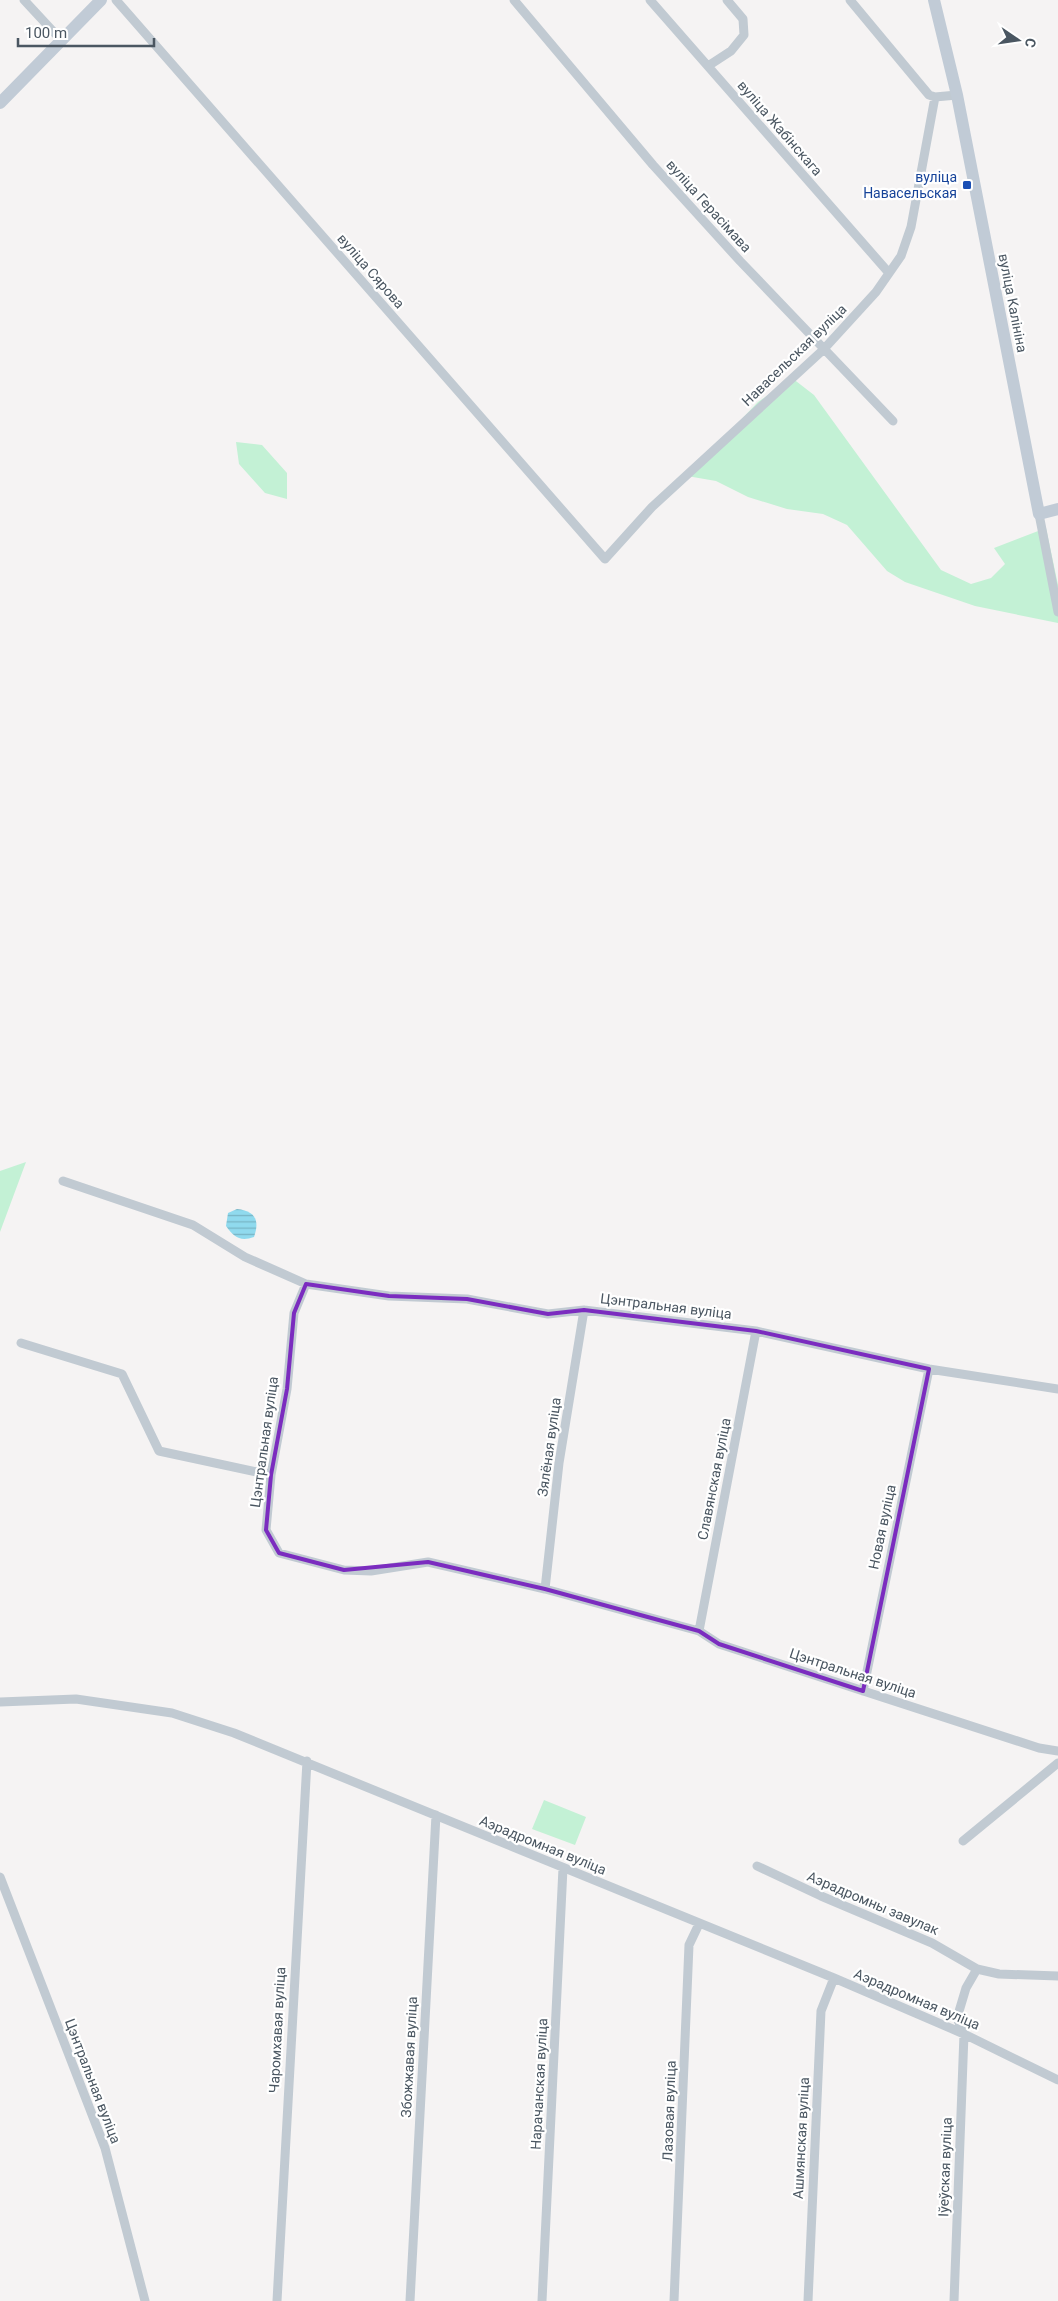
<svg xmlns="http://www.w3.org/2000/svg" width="1058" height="2301" font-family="Roboto,sans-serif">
<defs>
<pattern id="water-rules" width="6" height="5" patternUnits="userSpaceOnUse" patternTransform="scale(1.25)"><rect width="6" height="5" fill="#90daee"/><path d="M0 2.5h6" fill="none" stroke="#78b4c4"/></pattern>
</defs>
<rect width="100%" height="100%" fill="#f5f3f3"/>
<!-- grass -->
<path fill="#c3f1d5" d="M792 378 814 395 941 570 971 584 991 578 1005 564 994 548 1046 528 1058 585V623L975 606 905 582 887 571 847 525 823 514 787 509 748 497 716 481 687 476 758 402Z
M236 442 262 445 287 473V499L265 493 239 464Z
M26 1162 0 1232V1171Z
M544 1800 586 1817 575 1845 532 1829Z"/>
<!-- water -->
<path fill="url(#water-rules)" d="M237 1209C255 1211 260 1220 254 1237 240 1242 234 1237 226 1226L228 1213Z"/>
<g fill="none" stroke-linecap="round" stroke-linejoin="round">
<!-- street -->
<path stroke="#c1cad2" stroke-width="9" d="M24 0 62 41
M116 0 605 559 652 507 823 350 876 292 901 256 911 227 935 97
M514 0 653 165 740 261 893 421
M650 0 889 273
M850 0 929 95 935 97 957 95
M708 66 731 51 744 35 743 19 727 0
M1039 514 1058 612
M63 1181 193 1225 245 1257 306 1284
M21 1343 122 1374 159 1451 271 1475
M1058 1389 929 1369 756 1331 584 1310 548 1314 467 1299 389 1296 306 1284 294 1313 287 1389 271 1475 266 1530 279 1553 344 1570 371 1571 428 1562 545 1589 699 1631 719 1644 1039 1748 1058 1751
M545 1589 559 1463 584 1310
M699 1631 756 1331
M863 1691 929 1369
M0 1702 76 1699 172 1713 234 1733 834 1978 964 2034 1058 2080
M963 1841 1058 1763
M757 1866 821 1896 932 1943 977 1969 999 1974 1058 1976
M0 1877 105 2148 145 2301
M277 2301 307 1761
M410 2301 436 1815
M542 2301 563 1868
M674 2301 689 1945 699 1924
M808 2301 821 2011 834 1978
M954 2301 964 2034 957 2018 966 1988 977 1969"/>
<!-- secondary -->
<path stroke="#c1cbd6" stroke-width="12" d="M934 0 957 95 1039 514 1058 509
M0 103 101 0"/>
</g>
<!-- marked area -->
<path fill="none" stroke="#7b2cbf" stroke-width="4" stroke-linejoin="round" d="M306 1284 389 1296 467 1299 548 1314 584 1310 756 1331 929 1369 863 1691 719 1644 699 1631 545 1589 428 1562 344 1570 279 1553 266 1530 271 1475 287 1389 294 1313Z"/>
<!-- markers -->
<rect fill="#1a4fb4" stroke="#fff" stroke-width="2" x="962" y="180" width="10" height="10" rx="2.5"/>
<g text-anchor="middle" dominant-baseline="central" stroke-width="4.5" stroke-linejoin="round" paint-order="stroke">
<!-- street labels -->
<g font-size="14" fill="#4a5661" stroke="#fff">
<text transform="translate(780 128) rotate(49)">вуліца Жабінскага</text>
<text transform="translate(709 206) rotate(48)">вуліца Герасімава</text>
<text transform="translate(371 271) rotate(49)">вуліца Сярова</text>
<text transform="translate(1013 303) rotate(79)">вуліца Калініна</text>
<text transform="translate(794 355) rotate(-44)">Навасельская вуліца</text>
<text transform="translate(666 1306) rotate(7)">Цэнтральная вуліца</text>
<text transform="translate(264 1442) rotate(-82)">Цэнтральная вуліца</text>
<text transform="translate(549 1447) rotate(-82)">Зялёная вуліца</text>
<text transform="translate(714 1479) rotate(-79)">Славянская вуліца</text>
<text transform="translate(882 1527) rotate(-78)">Новая вуліца</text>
<text transform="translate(853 1673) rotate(18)">Цэнтральная вуліца</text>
<text transform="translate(543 1845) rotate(22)">Аэрадромная вуліца</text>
<text transform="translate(873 1903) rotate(23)">Аэрадромны завулак</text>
<text transform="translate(917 1999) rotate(23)">Аэрадромная вуліца</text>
<text transform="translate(277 2030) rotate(-87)">Чаромхавая вуліца</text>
<text transform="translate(409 2057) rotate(-87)">Збожжавая вуліца</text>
<text transform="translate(93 2081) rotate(69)">Цэнтральная вуліца</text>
<text transform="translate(539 2084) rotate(-87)">Нарачанская вуліца</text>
<text transform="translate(669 2111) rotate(-88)">Лазовая вуліца</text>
<text transform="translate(801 2138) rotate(-87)">Ашмянская вуліца</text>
<text transform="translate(945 2167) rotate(-88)">Іўеўская вуліца</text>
</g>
<!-- transit labels -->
<g font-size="14" fill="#164399" stroke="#fff" text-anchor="end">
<text x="957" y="177">вуліца<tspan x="957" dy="16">Навасельская</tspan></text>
</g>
</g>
<!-- north arrow -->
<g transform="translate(1018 40) rotate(103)" stroke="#ffffff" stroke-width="4" paint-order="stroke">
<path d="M0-4L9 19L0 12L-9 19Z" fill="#4a5661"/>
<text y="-8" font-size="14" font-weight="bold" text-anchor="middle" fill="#4a5661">С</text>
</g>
<!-- scale -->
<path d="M18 38v8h136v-8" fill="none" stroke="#4a5661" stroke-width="2.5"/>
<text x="25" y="38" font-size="15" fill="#4a5661" stroke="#ffffff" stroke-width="4" paint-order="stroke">100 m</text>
</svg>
